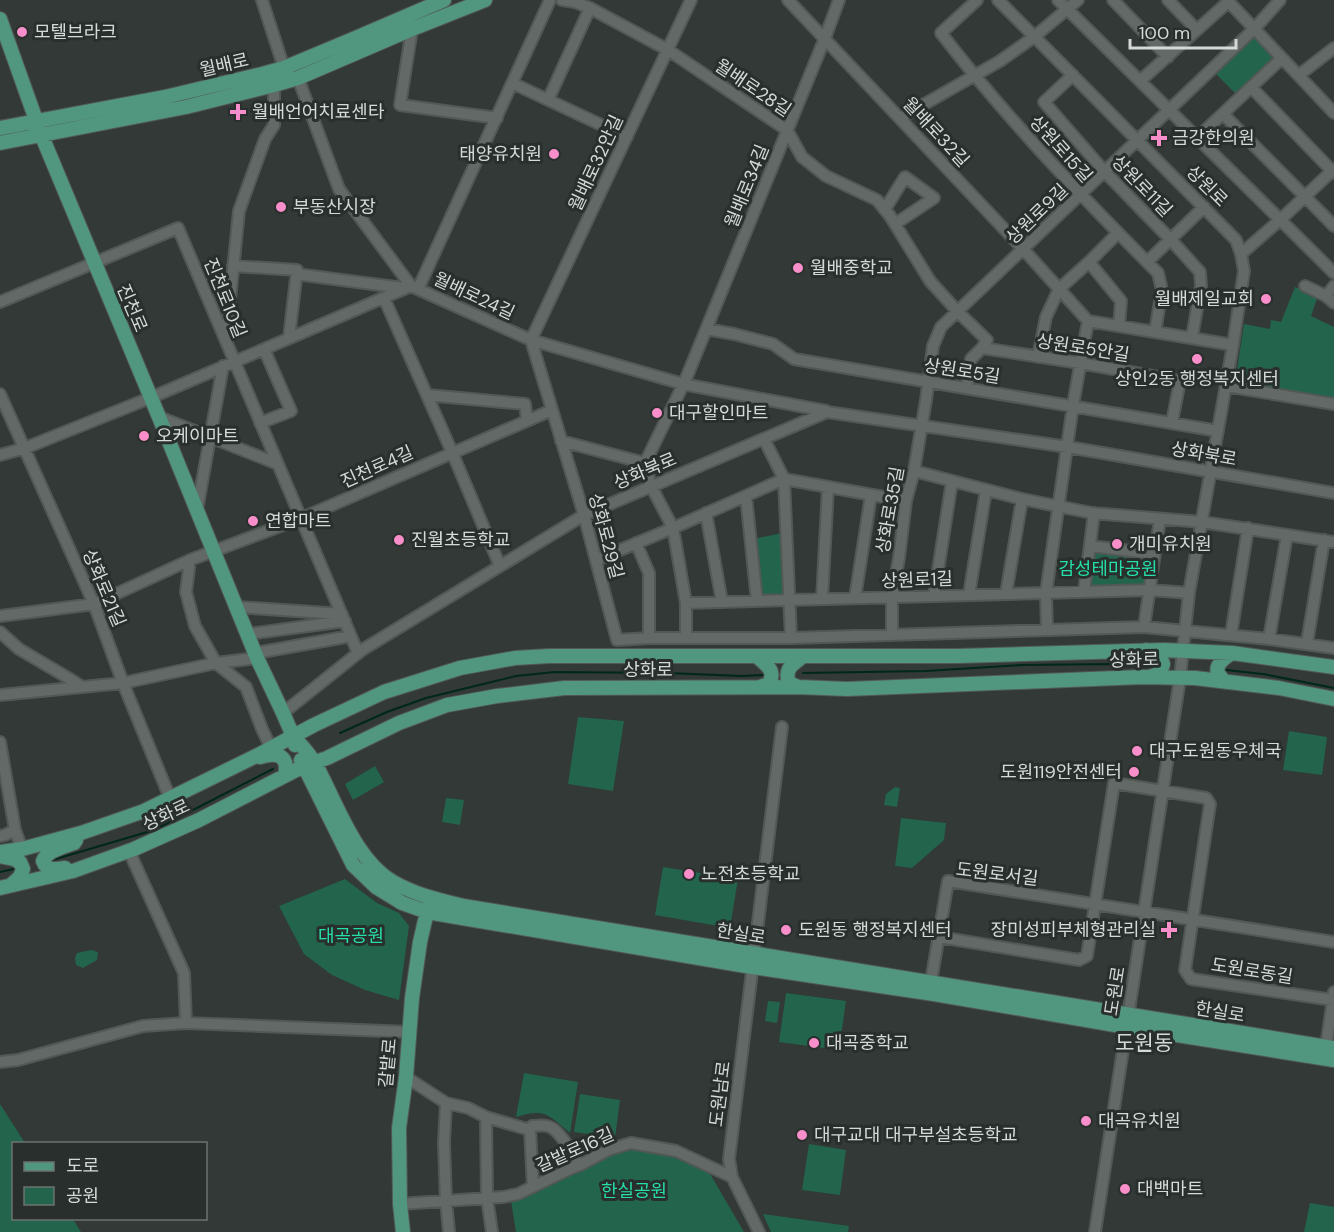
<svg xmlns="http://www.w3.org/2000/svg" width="1334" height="1232" font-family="'DM Sans','Noto Sans KR',sans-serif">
<rect width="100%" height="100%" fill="#323936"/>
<!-- green -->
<path fill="#23644d" d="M1254 35 1275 56 1236 94 1214 72Z
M1295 287 1318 296 1311 316 1334 327V399L1235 383 1244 324 1270 329 1271 320 1281 322Z
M782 533 786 596 759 598 753 539Z
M1090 551 1147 555 1149 561 1146 585 1142 588H1091L1087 583Z
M578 717 624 721 613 791 568 784Z
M1289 731 1327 737 1322 775 1283 770Z
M375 766 384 782 353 800 345 784Z
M895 787 900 788 897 807 884 805 886 794Z
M446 798 464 800 460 825 442 822Z
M901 818 946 823 944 840 912 868 895 866Z
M663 867 738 879 730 928 655 915Z
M345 879 377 903 399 913 409 926 399 1000 365 990 332 975 304 954 279 906Z
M91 950 98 952 97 960 83 968 76 965 75 958 77 953Z
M786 993 846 1001 839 1050 779 1042Z
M768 1001 780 1002 777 1023 765 1021Z
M524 1073 578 1082 570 1133C548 1115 546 1108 516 1117Z
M580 1094 620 1100 615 1138 574 1132Z
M0 1104 25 1143 14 1144V1218L73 1219 81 1232H0Z
M809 1144 846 1150 840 1195 802 1190Z
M642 1149 679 1158 709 1172 744 1232H516L511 1201 537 1191 611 1153Z
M1310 1203 1334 1207V1232H1304Z
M763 1214 849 1226 848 1232H771Z"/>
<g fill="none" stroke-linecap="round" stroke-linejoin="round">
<!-- stream -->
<path stroke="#00271b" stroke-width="2" d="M1226 670 1263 674 1334 688
M803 673 926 671 1022 665 1117 664 1154 666
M340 733 387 712 426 698 516 676 555 672 667 673 741 676 765 675
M49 861 154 830 273 769
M0 872 14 869"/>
<defs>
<path id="minor" d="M262 0 284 68
M562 0 575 2 590 8 668 50 787 130 802 157 826 176 877 200 890 216 930 281 958 312 987 340 982 348
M691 0 531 340 584 515 617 640 649 638H791L1144 627 1269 639 1334 648
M788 0 1024 250 1088 321 1233 345
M977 0 941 33C1007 119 1082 197 1158 273L1162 290 1155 332
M998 0 1236 240 1241 254 1244 271 1233 345 1189 593 1180 678 1095 1232
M1058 0 1334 273
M1113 0 1168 57
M1168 0 1197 30
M1227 0 1334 113
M412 29 400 105 497 118
M1073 75 1044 102 1105 172 1171 240 1200 272 1201 286 1192 337
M1299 75 1334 48
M298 78 339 189 411 286 531 340 683 384 826 411
M1140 81 1228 2
M512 83 627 137
M1251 87 1334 173
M548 100 590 8
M1223 114 1334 226
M900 118 1000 61 1034 37 1078 0
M1197 138 1282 58
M885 209 905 177 934 198 895 224
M1241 254 1280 220 1334 169
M1089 262 1121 301 1119 326
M1147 262 1204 207
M233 266 297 270 289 338
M296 274 403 288
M1305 286 1326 296 1334 303
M418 289 550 0
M1326 296 1334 286
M384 298 452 452 500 566
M0 302 178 228C237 370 299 511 358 653
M706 329 734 334 773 344 794 359 1218 431
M226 339 239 211 265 139 274 125V85
M1038 357 1046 317 1059 289 1089 262 1118 233
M1226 386 1334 404
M967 388 971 359 982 348 1080 363 1180 381 1172 422
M0 394 94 604 123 683 170 798
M427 395 525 404 527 420
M159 417 278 464
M260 423 291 411 264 349
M764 439 784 479 791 638
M561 441 645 463
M0 455 25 448 150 398 411 286
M645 463 685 381 825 38 839 0
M645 463 651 486 673 528 686 603V638
M914 471 1022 499 1092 513 1202 522 1334 542
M746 496 757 601
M197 510 223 366
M706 513 722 602
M636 543 649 573V638
M1090 546 1155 554
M190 560 186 592 195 626 216 663 246 687 262 729 271 748
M596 560 673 528 784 479 906 501
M1084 592 1094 513
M1006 594 1022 499
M969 595 986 490
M934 596 952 481
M855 598 871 495
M822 599 828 487
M686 603 1150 590 1189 593
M237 607 342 614
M0 616 94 604 190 560 302 518 552 410
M1144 627 1160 519
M1047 630 1046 593 1073 405 1088 321
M0 632 19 649 70 679 82 687
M248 634 345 621
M892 635V597L899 558 906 501 914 471 926 400 933 346 941 327 1254 29 1280 0
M1231 635 1248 528
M1269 639 1287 535
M1307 643 1324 540
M256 653 351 636
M0 695 123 683 216 663 257 658
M283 713 362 650 584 515 827 412 1068 447 1334 493
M0 742 15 830 22 849
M0 836 5 835 15 830
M129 851 184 973 186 1023
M939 937 1079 960 1087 956 1114 783 1206 798 1210 804 1185 970 1191 979 1333 1000
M931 982 948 881 1334 942
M1326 1047 1334 992
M0 1062 18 1060 143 1026 186 1023 409 1032
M406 1077 446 1103 444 1143 446 1201 449 1232
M446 1103 468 1108 486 1117 530 1130 532 1126C539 1126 546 1124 552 1128 563 1135 573 1155 580 1165
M486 1117 487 1198 492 1232
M530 1130 533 1187
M400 1204 503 1197 518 1194 572 1168 580 1165 608 1150 631 1143 676 1151 732 1177
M759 1232 732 1177 729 1159 782 727"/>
<path id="major" d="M0 19 41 134 159 417 257 658 283 713 293 736 295 745
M0 128 165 97 262 74 284 68 351 40 444 0
M0 143 186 107 274 85 298 78 412 29 485 0
M1146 650 1160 656 1163 664C1161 673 1156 676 1148 677
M758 657C767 666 776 670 769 684L760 687
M1226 682C1210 670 1219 661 1232 653
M798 687 789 683C784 669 792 665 802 657
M293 736C301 745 310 754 316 765 336 802 355 860 393 882 416 895 438 900 463 906 753 954 1043 1002 1334 1048
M260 757C278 752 289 755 285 776
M301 760 353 865 376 887 402 903 427 912 752 967 934 994 1127 1027 1334 1060
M0 852 22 849 81 833 144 811 260 754 314 725 384 692 460 668 515 658 549 656H958L1164 650 1232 653 1334 667
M0 856 14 859 20 862 23 869 20 877 11 885
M65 868C56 869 47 872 43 861 46 851 63 847 74 843L76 840
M0 888 73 871 134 849 199 820 304 766 327 758 399 723 447 705 497 696 564 688 798 687 847 689 1142 677 1195 678 1279 688 1334 699
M403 1232 400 1204 399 1128 406 1077 412 998 420 942 429 903"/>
</defs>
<!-- minor casing -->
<use href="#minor" stroke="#525855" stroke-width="14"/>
<!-- major casing -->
<use href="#major" stroke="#525855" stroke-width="16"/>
<!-- minor -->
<use href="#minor" stroke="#626966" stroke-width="10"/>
<!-- major -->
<use href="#major" stroke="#51967e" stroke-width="14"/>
</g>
<!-- markers -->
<g fill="#f98fca" stroke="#282f2c" stroke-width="2">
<circle cx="22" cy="32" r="6"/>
<path d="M235 103h6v6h6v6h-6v6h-6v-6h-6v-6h6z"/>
<path d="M1156 129h6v6h6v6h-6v6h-6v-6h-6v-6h6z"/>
<circle cx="554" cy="154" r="6"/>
<circle cx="281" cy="207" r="6"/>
<circle cx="798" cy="268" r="6"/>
<circle cx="1266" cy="299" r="6"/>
<circle cx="1197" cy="359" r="6"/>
<circle cx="657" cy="413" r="6"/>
<circle cx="144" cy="436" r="6"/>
<circle cx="253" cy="521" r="6"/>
<circle cx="399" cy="540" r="6"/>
<circle cx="1117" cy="544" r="6"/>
<circle cx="1137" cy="751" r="6"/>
<circle cx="1134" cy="772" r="6"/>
<circle cx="689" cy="874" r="6"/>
<circle cx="786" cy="930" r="6"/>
<path d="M1166 921h6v6h6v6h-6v6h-6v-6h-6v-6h6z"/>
<circle cx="814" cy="1043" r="6"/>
<circle cx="1086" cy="1121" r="6"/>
<circle cx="802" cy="1135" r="6"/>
<circle cx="1125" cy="1189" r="6"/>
</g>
<g text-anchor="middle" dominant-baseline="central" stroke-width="6" stroke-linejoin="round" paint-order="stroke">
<!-- poi labels -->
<g font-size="18" fill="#d5dad8" stroke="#282f2c" text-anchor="start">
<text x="34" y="32">모텔브라크</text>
<text x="252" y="112">월배언어치료센타</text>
<text x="1172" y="138">금강한의원</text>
<text x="542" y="154" text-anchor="end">태양유치원</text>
<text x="293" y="207">부동산시장</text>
<text x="810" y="268">월배중학교</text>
<text x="1254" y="299" text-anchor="end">월배제일교회</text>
<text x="1197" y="379" text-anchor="middle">상인2동 행정복지센터</text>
<text x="669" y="413">대구할인마트</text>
<text x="156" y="436">오케이마트</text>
<text x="265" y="521">연합마트</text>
<text x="411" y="540">진월초등학교</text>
<text x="1129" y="544">개미유치원</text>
<text x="1149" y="751">대구도원동우체국</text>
<text x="1122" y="772" text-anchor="end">도원119안전센터</text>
<text x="701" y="874">노전초등학교</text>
<text x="798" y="930">도원동 행정복지센터</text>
<text x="1156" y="930" text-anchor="end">장미성피부체형관리실</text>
<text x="826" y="1043">대곡중학교</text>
<text x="1098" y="1121">대곡유치원</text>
<text x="814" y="1135">대구교대 대구부설초등학교</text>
<text x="1137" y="1189">대백마트</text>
</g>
<!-- street labels -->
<g font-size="18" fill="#d5dad8" stroke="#282f2c">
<text transform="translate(224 65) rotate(-13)">월배로</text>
<text transform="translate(753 88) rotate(34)">월배로28길</text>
<text transform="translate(936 132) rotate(47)">월배로32길</text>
<text transform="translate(1061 149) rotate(48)">상원로15길</text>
<text transform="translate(596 163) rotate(-65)">월배로32안길</text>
<text transform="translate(747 186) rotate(-68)">월배로34길</text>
<text transform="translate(1142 186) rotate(46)">상원로11길</text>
<text transform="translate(1207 186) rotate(45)">상원로</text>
<text transform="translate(1037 214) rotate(-44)">상원로9길</text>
<text transform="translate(474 296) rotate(25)">월배로24길</text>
<text transform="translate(225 298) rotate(68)">진천로10길</text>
<text transform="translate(132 308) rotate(67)">진천로</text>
<text transform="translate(1083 348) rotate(9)">상원로5안길</text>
<text transform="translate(962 371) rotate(9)">상원로5길</text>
<text transform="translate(1204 454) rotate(10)">상화북로</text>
<text transform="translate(377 467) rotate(-24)">진천로4길</text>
<text transform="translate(645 471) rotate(-23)">상화북로</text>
<text transform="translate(890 510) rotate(-80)">상화로35길</text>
<text transform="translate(606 536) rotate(75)">상화로29길</text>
<text transform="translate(917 580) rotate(-2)">상원로1길</text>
<text transform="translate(104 588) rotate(67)">상화로21길</text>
<text transform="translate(1134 660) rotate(-1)">상화로</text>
<text x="648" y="670">상화로</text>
<text transform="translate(166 815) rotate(-25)">상화로</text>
<text transform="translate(997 874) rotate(7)">도원로서길</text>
<text transform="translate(741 934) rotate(9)">한실로</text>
<text transform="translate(1252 971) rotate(9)">도원로동길</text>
<text transform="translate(1115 991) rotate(-81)">도원로</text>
<text transform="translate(1220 1012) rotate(9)">한실로</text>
<text transform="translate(388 1063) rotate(-85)">갈밭로</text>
<text transform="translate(720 1094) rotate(-83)">도원남로</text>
<text transform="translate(575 1150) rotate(-24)">갈밭로16길</text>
</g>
<!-- park labels -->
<g font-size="18" fill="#25dea8" stroke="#282f2c">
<text x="1108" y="569">감성테마공원</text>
<text x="351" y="936">대곡공원</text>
<text x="634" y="1191">한실공원</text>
</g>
<!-- quarter labels -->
<g font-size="21" fill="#d5dad8" stroke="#282f2c">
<text x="1144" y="1043">도원동</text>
</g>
</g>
<!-- legend -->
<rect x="12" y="1142" width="195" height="78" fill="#282f2c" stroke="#6d7371" stroke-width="1.5"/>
<rect x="24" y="1162" width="30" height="9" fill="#51967e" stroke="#6d7371" stroke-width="1.5"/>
<text x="66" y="1172" font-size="18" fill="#d5dad8">도로</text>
<rect x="24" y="1187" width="30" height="18" fill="#23644d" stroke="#6d7371" stroke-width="1.5"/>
<text x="66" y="1202" font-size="18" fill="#d5dad8">공원</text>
<!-- scale -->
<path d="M1130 39v9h106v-9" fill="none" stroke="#d5dad8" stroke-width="3"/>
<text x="1139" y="39" font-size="18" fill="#d5dad8" stroke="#282f2c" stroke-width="4.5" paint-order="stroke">100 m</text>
</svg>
